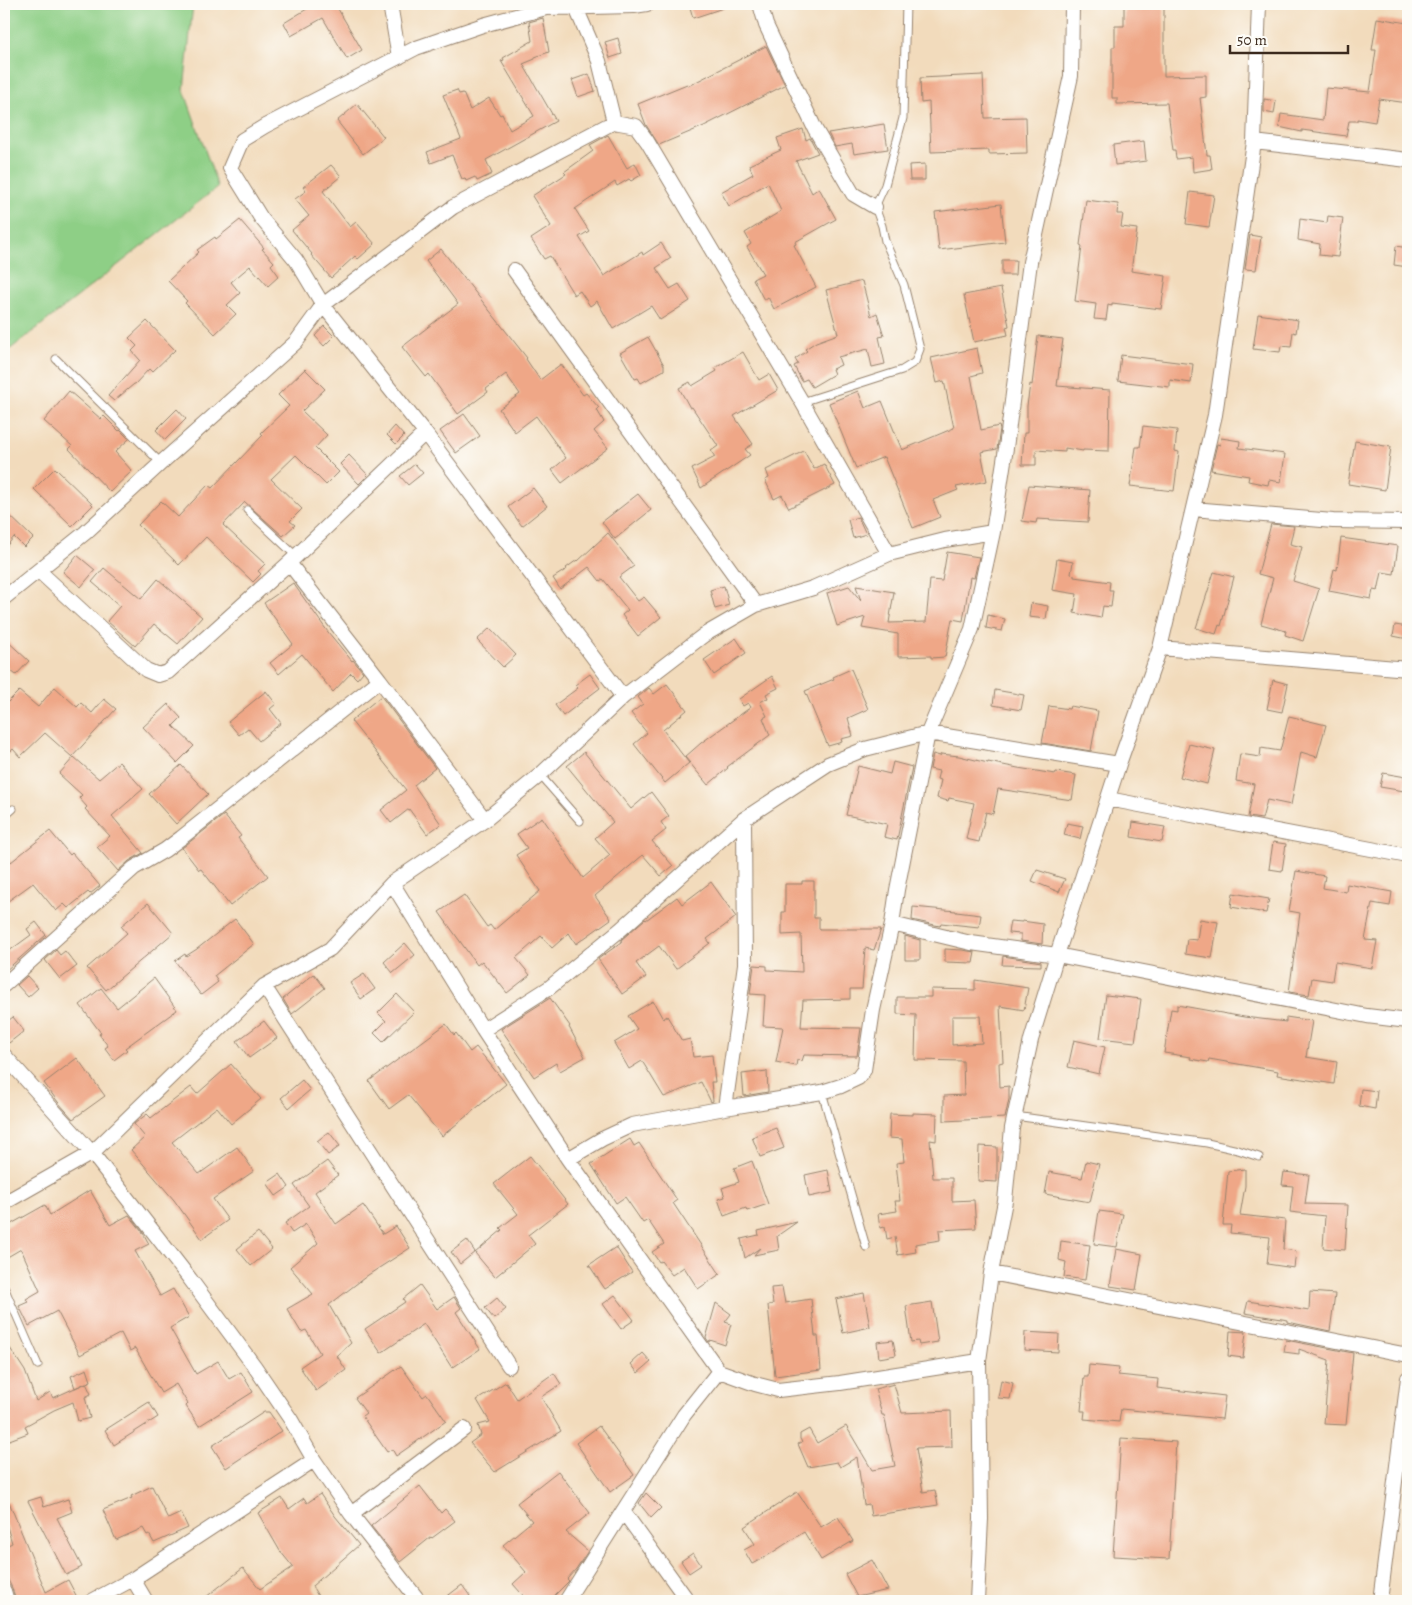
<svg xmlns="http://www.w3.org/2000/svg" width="1412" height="1605" font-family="Alegreya,serif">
<rect width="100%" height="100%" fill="#fdfcf7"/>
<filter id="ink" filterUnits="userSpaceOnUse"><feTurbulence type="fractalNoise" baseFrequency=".02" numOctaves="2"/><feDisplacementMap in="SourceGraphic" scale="10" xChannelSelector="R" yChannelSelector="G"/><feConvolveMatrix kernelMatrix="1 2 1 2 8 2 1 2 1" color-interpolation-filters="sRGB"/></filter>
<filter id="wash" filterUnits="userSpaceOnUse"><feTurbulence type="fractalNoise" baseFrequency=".0096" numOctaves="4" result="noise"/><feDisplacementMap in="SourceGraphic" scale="20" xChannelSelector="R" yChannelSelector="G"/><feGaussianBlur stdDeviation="1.12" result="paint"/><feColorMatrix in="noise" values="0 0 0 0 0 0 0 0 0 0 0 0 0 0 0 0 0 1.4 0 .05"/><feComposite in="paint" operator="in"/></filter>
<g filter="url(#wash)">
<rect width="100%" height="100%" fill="#f2dbbc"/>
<!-- green -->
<path fill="#8ecf86" stroke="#647c52" d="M4 4H193L184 90 218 187 4 354Z"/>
<g id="blocks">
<!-- building -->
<path fill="#efa787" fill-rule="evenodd" d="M315 4H346L338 9 362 50 347 59 323 18 291 36 284 23Z
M689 4H728L729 6 693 18Z
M1124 5H1164V76L1206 75V97L1200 98 1207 155H1210L1212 169 1193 172 1192 157 1176 159 1175 150H1173L1167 103 1117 104V98H1112V47H1115V26H1124Z
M543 18 549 52 535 57V59L523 64 556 121 486 160 492 174 477 181 475 177 466 181 465 178 462 179 452 155 431 163 427 152 461 139 443 95 457 90 459 94 463 93 470 110 489 98 500 115 502 114 510 130 534 116 501 61 504 60 503 58 532 41 529 22Z
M1377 18 1408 23V103L1379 99 1375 122 1357 119V121H1349L1346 136 1302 130V132L1279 127 1281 114 1323 120 1326 88 1370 92 1376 50H1372Z
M618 38 622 54 610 58 605 42Z
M766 46 785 85 704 126 659 145 646 125 638 104 687 84 688 86Z
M589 74 595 91 578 97 572 80Z
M983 75 985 118 1026 117 1027 153 989 154V150L931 152 929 102 921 103 920 78Z
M1264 99 1276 101 1274 114 1264 112Z
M357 104 384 137 363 154 337 121Z
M884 124 888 149 854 154 852 144 835 147 828 133Z
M803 129 806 140 810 138 818 153 796 161 812 193 819 188 836 219 795 242 796 244 794 245 816 287 774 309 768 297 764 300 753 279 763 274 747 247 751 244 745 233 781 211 768 183 729 206 721 192 753 174 749 165 781 150 777 138Z
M608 135 627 168 635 163 641 175 631 181 629 179 617 186 615 182 575 209 589 231 579 237 604 276 642 252 643 255 661 243 671 258 656 268 670 289 679 284 690 301 660 320 651 306 613 329 597 301 590 306 580 291 574 295 550 256 544 259 531 239 551 226 532 196 566 174 564 172 593 151 590 145Z
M1144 141 1146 161 1115 165 1113 145Z
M925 164V180H910L909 165Z
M331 165 341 176 323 191 350 227 356 222 375 244 358 259 355 256 331 278 311 255 312 254 292 230 309 216 295 199 306 191 303 187Z
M1190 192 1214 195 1209 227 1186 224Z
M1086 200 1118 204 1117 214H1123L1121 227 1137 229 1131 271 1166 276 1161 309 1112 303V306L1108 305 1106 320 1094 319 1096 304 1075 301 1082 246 1080 245Z
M1001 204 1005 242 939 250 935 212Z
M1328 216 1343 218 1338 257 1319 255 1320 244 1298 240 1300 219 1327 223Z
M240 220 264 248 262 249 274 262 271 265 279 276 268 286 250 266 231 282 240 293 227 305 236 314 215 334 185 303 187 301 168 281 199 252 197 250 215 237 216 239Z
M1250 235 1261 237 1256 270 1245 269Z
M1396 246 1408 248V267L1394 265Z
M441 249 527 358 526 359 540 380 561 364 583 395 586 393 599 408 597 410 604 422 594 431 608 448 562 483 552 470 566 458 536 416 515 432 499 409 520 394 506 374 486 389 488 392 458 414 429 374 426 377 402 347 458 304 426 261Z
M1002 260H1016L1015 275H1002Z
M862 281 871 316 877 313 884 336 879 337 885 364 872 367 868 349 838 357 841 365 832 369 834 374 812 387 807 379 802 381 794 366 798 364 795 359 807 351 805 349 816 342 838 334 826 290Z
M1001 288 1009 326 1006 327 1008 335 974 342 964 295Z
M1258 314 1298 320 1296 333 1293 332 1291 347 1281 346 1280 352 1253 349Z
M147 321 175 350 152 372 149 369 135 384H134L114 401 108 396 140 360 132 351 137 346 129 338Z
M324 326 334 336 324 346 315 336Z
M1038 336 1063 339 1057 386 1110 390 1109 451 1083 450V451L1065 448V452L1036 450V465H1022L1024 433H1027V406L1030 384 1032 385Z
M648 337 664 365V370L641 383 638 378 635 379 620 353Z
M977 348 982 373 971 376 981 430 999 426 1000 429 997 449 981 452 987 481 956 487 958 490 933 500 940 517 913 528 884 457 856 468 829 403 858 391 865 408 882 401 902 450 954 428 944 381 937 383 931 358Z
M743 352 759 380 769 374 778 390 734 416 753 444 745 449 750 455 701 488 692 469 715 457 711 451 718 446 692 407 690 408 679 388 690 382 692 386 717 371 715 368Z
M1121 355 1193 364 1191 383 1170 380V387L1118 381Z
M305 369 325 389 302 411 327 435 315 448 339 472 326 485 296 455 271 479 302 509 290 521 295 525 283 536 245 502 223 525 265 564 258 571 261 574 253 582 206 537 179 565 138 525 161 501 178 517 208 485 212 488 263 435 261 433 289 406 278 395Z
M69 391 101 419 104 416 119 431 120 430 129 439 115 452 132 471 110 492 69 449 72 446 44 421Z
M177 409 186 419 165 440 156 430Z
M464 414 480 436 456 453 440 431Z
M395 426 404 436 396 444 387 435Z
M1143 426 1177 430 1175 451 1179 452 1174 491 1130 486 1136 447H1140Z
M1221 438 1240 441 1239 448 1285 454 1281 482 1269 480 1268 485 1248 481 1249 476 1211 470 1217 444 1220 445Z
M1355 441 1391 447 1385 490 1348 484Z
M804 451 814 469 824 464 835 485 789 508 782 495 774 499 765 480 769 478 766 470Z
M349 455 368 475 359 484 340 464Z
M415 464 423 473 408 485 400 476Z
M55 468 93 505 72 526 34 489Z
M1029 485 1090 490 1088 522 1037 519 1036 523 1022 521Z
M533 488 547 506 522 526 508 507Z
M638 494 651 510 615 539 602 522Z
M4 510 33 538 24 547 14 537 4 549Z
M858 517 866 534 853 538 848 520Z
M1271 524 1294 526 1290 544 1302 547 1293 581 1319 589 1303 641 1285 635 1286 631 1261 624 1273 578 1258 574Z
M608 533 634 566 619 577 638 601 644 597 661 617 638 636 622 615 628 610 603 579 600 581 589 567 560 589 553 578 567 569 566 568 577 560 578 561Z
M1341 538 1398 546 1394 574 1382 572 1378 591 1373 590 1371 599 1329 591 1334 569 1337 570Z
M947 552 979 557 974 578 970 577 963 621 952 619 945 657 931 658V656L898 657V634L862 628 865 617 837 626 827 593 849 586 861 601 856 586 894 592 889 623 926 622 930 580 942 581Z
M77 555 95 570 81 587 63 572Z
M1057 559 1073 562 1071 574 1074 575V577L1110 582 1109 590H1113L1111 607 1103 606 1101 618 1074 613 1077 594 1052 590Z
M104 568 141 599 158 579 202 617 178 644 154 624 135 646 107 621 120 606 92 582Z
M1214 572 1234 577 1221 626 1219 625 1216 634 1196 628Z
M293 583 328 632 352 661 353 660 363 672 357 679 351 673 333 692 302 654 279 674 270 663 293 644 264 603Z
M724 586 729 605 715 609 710 590Z
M1031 603 1048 606 1046 619 1029 617Z
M988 615 1005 619 1002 631 986 628Z
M1395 625 1408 627V639L1393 636Z
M490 628 516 655 503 667 477 640Z
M4 638 29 661 16 675 4 665Z
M736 638 746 653 714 675 704 660Z
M851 669 868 709 848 718 853 736 841 739 842 742 828 746 805 691 834 679 833 677Z
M590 674 600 688 563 716 555 705 578 688 575 685Z
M772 676 778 688 766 694 768 698 760 702 767 716 763 718 770 735 727 767 728 768 708 785 685 757 701 743 751 707 748 703 743 706 739 699Z
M1273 680 1288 684 1282 712 1267 709Z
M667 684 687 710 663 730 689 763 665 783 634 744 647 733 631 713 643 704 638 697 649 688 654 694Z
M55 687 77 707 81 703 92 713 104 699 116 709 72 757 45 733 20 757 13 749 4 757V706L19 691 38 707Z
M995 690 1024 695 1021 710 993 705Z
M266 691 276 704 270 709 281 723 259 741 248 728 239 735 228 722Z
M381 696 435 768 414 785 441 824 427 834 409 809 391 823 381 810 406 790 351 721Z
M168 704 181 718 173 726 194 746 177 763 143 727Z
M1049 706 1069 709 1070 706 1098 711 1091 751 1042 743Z
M1289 716 1326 725 1317 757 1301 752 1291 805 1267 800 1262 819 1248 817 1254 784 1236 781 1240 754 1260 757 1261 748 1280 751Z
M1189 744 1215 750 1207 784 1180 777Z
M584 752 631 809 651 792 669 816 661 822 666 830 652 841 673 866 661 876 643 855 595 896 611 919 576 944 569 933 552 948 541 936 516 958 530 975 507 993 482 961 477 965 439 912 464 895 487 927 490 925 494 930 540 891 516 855 527 848 517 834 542 817 583 878 610 855 595 838 613 822 567 766Z
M933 754 940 756 941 754 959 756 988 763V762L1018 768 1055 774 1056 772 1076 775 1072 800 998 789 993 814 986 812 979 842 966 839 974 803 949 798 948 801 937 798 941 780 937 779 939 771 930 769Z
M74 757 99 779 119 762 143 789 112 816 143 853 129 861 118 871 97 847 110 836 85 809 87 807 79 798 82 795 59 774Z
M893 762 912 767 897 840 884 837 887 824 846 815 858 766 890 774Z
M181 765 208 794 176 824 149 794Z
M1383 773 1406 777 1404 791 1380 787Z
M224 815 241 836 238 838 268 876 230 906 201 869 199 870 182 848Z
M1133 822 1165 827 1162 842 1131 837Z
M1067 823 1083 826 1080 839 1064 835Z
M50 831 70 855 72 853 100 886 90 894 88 892 68 908 64 904 56 911 33 883 4 904V852L11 862Z
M1273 842 1286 844 1282 871 1269 869Z
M1037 870 1065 879 1059 892 1032 881Z
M1296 871 1325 876 1323 888 1346 892 1347 884 1392 892 1390 906 1372 903 1365 940 1377 941 1372 968 1335 962 1332 981 1312 978 1309 995 1289 992 1300 913 1289 911Z
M802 881H814V918H819V929H881L874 950 865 948 862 989H850V999L803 1000 801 1027 861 1028 857 1056 804 1055 802 1061 797 1060 796 1066 776 1062 783 1027 763 1026 765 995 750 994 754 965 767 966V970L802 972 801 934 782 935V912H785V884H802Z
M711 882 736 917 707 939 710 943 676 969 659 946 636 963 646 977 622 994 598 959 622 942 621 940 645 919 646 920 677 897 682 904Z
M1233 893 1269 899 1266 913 1231 907Z
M148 903 173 933 106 990 87 968 127 933 121 926Z
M913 907 956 911V912L981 915 979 927 941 923 940 926 935 925 912 920Z
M235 919 254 944 214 976 218 982 201 995 175 961 185 954 186 956 197 949Z
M1200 919 1218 922 1212 958 1185 954 1187 939 1197 940Z
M1010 921 1022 922V921L1043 924 1042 944 1021 941V934L1008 933Z
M36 922 46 935 4 972V953L5 954 31 935 27 929Z
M905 936 920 940V960H905Z
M405 943 415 955 393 973 384 962Z
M945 949 962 950 975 952 973 963 945 962Z
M56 950 60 955 65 951 77 966 60 979 45 960Z
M1003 956 1041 962V966L1002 965Z
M314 974 325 988 292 1014 283 999Z
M364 974 375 989 361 999 350 983Z
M27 976 38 988 28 997 17 985Z
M154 978 177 1010 125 1048 127 1050 114 1060 105 1048 108 1046 99 1034 101 1033 80 1005 101 988 117 1008Z
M975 980 1028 988 1024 1010 1000 1006 1003 1062 999 1063 1000 1087 1009 1086V1099L1005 1118 944 1121V1096L964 1095 963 1061 915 1060 916 1015 897 1014V997H931V989L975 990ZM952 1016H980L982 1043 952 1045Z
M397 994 414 1012 383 1042 374 1033 386 1021 378 1013Z
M1106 995 1141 999 1135 1042 1100 1038Z
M550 998 570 1026 569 1027 585 1057 560 1071 556 1063 534 1077 501 1029Z
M653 1001 663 1019 667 1016 682 1041 690 1039 693 1057 712 1055 715 1082H711L713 1101 711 1102 701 1082 664 1097 642 1061 629 1069 614 1043 637 1029 628 1016Z
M1177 1005 1244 1017 1286 1022V1017L1312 1021 1306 1057 1337 1062 1334 1084 1277 1075 1278 1071 1209 1059 1208 1062 1190 1059 1191 1057 1164 1053 1171 1009 1177 1010Z
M13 1017 24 1031 9 1043 4 1037V1024Z
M264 1021 277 1038 249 1058 237 1041Z
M446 1024 454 1035 456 1033 470 1052 476 1047 506 1084 442 1136 408 1095 389 1109 369 1081Z
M1074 1040 1105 1047 1099 1074 1068 1067Z
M77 1058 105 1096 73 1119 58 1102 44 1083Z
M231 1064 261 1099 231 1124 217 1107 172 1142 199 1174 237 1147 254 1171 213 1199 228 1220 202 1239 174 1200 131 1150 145 1137 134 1124 147 1114 151 1118 191 1087 197 1094Z
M767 1071 768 1092 744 1096 742 1074Z
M302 1080 310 1090 289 1108 281 1098Z
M1361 1089 1377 1091 1375 1109 1359 1106Z
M913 1113 937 1114 936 1141 930 1140 933 1178H952V1201L974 1200 976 1228 939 1230 940 1240 915 1244 916 1252 898 1255 895 1237 887 1239 885 1227 880 1228 878 1214 897 1211 895 1201H900L896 1163 904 1162 902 1139 889 1138 890 1114 913 1115Z
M776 1128 784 1148 760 1157 752 1137Z
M329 1132 340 1146 328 1155 317 1141Z
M630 1139 634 1146 639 1143 677 1200 673 1203 720 1274 698 1289 684 1267 672 1275 661 1261 659 1262 652 1252 664 1244 648 1220 643 1223 625 1197 616 1203 591 1164Z
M979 1146 997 1147V1182L978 1181Z
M530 1156 568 1204 528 1235 535 1244 495 1277 475 1253 502 1230 500 1228 518 1214 494 1184Z
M327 1161 338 1175 315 1192 336 1224 363 1205 383 1234 396 1226 410 1248 368 1275 329 1305 351 1343 337 1356 346 1370 316 1391 300 1367 320 1353 306 1330 301 1332 287 1309 313 1294 290 1267 318 1243 306 1224 292 1233 285 1223 309 1206 294 1185Z
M752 1161 768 1204 747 1211 746 1208 724 1216 718 1199 725 1197 722 1188 739 1182 734 1168Z
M1086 1161 1099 1164 1090 1202 1045 1194 1049 1172 1082 1178Z
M1245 1169V1186L1240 1215 1285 1220 1283 1249 1296 1251 1294 1268 1267 1264 1270 1237 1230 1233 1231 1225H1223L1228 1171Z
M828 1170 832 1192 809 1197 805 1175Z
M1284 1172 1309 1175 1305 1204 1348 1205 1345 1250 1323 1248 1325 1216 1290 1212 1293 1186 1282 1185Z
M280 1174 289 1187 276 1196 267 1183Z
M90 1190 110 1225 129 1215 142 1231 149 1244 135 1251 160 1296 173 1289 189 1317 170 1328 196 1374 218 1361 229 1379 241 1372 253 1392 199 1426 186 1406 188 1404 176 1384 161 1393 135 1348 130 1351 121 1333 80 1355 57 1311 29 1326 19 1306 28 1302 26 1299 40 1291 21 1249 4 1259V1228L45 1205 50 1215Z
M1099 1211 1123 1214 1117 1247 1094 1244Z
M797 1222 777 1236 779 1250 754 1255 760 1248 745 1258 741 1239 759 1235 758 1231Z
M258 1232 272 1249 251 1266 237 1249Z
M467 1240 475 1252 460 1264 451 1252Z
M1061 1241 1090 1245 1085 1280 1064 1277 1066 1262 1059 1260Z
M616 1247 632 1272 605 1289 589 1265Z
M1116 1249 1142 1254 1136 1290 1110 1286Z
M420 1285 437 1309 454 1297 461 1308 456 1312 480 1349 452 1368 424 1324 381 1353 365 1329 405 1302 403 1299Z
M782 1287 785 1303 811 1299 815 1336H818L821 1370 775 1376 768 1305 773 1304 771 1288Z
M1310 1292 1335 1294 1330 1331 1288 1322V1320L1245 1313 1248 1301 1309 1311Z
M864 1293 870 1327 843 1333 836 1299Z
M615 1295 634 1320 621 1329 603 1304Z
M497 1298 506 1309 494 1319 485 1308Z
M932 1302 938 1342 919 1345 918 1341 911 1342 906 1306Z
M716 1303 731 1314 725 1322 731 1324 725 1345 710 1340 709 1342 706 1338Z
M1230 1331 1246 1332 1243 1358 1228 1356Z
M1025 1332 1059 1334 1058 1352 1024 1350Z
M4 1339 25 1371 36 1401 50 1392 53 1398 86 1383 91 1394 85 1397 90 1418 78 1421 73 1402 54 1410 25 1426 28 1433 4 1442Z
M893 1340 896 1355 879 1358 877 1342Z
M1286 1340 1353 1353 1346 1425 1324 1424 1329 1360 1299 1349V1354L1284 1352Z
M643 1353 651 1362 638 1373 631 1364Z
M1089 1365 1119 1368 1118 1375 1158 1379 1157 1388 1225 1396 1222 1419 1121 1409 1119 1422 1084 1419 1085 1411H1081L1084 1377H1088Z
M401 1366 423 1397 427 1394 446 1421 396 1456 392 1449 387 1452 362 1416 366 1413 355 1398Z
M87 1369 91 1381 75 1388 71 1376Z
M554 1373 561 1384 541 1397 561 1431 495 1472 470 1443 481 1435 478 1425 490 1422 477 1400 506 1382 517 1399Z
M1001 1380 1013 1383 1010 1399 998 1398Z
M894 1384 902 1413 951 1411 952 1447 916 1448 923 1492 935 1490 938 1505 871 1516 869 1504 864 1505 857 1457 840 1467 837 1462 808 1467 798 1444 802 1442 800 1439V1434L809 1429 817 1443 846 1426 872 1470 895 1466 884 1415H882L875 1389Z
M149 1402 158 1417 114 1445 105 1430Z
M264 1412H269L282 1431 226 1468 212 1446Z
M599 1426 634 1475 610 1492 576 1443Z
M1121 1438 1176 1442 1169 1559 1113 1556Z
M558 1471 590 1513 566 1532 588 1551 576 1569 567 1579 569 1581 549 1601H528L513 1584 526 1572 503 1545 532 1521 517 1503Z
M152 1486 168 1519 181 1513 188 1528 154 1543 149 1534 147 1535 143 1528 116 1540 103 1510 132 1498 131 1496Z
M420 1486 441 1513 445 1509 455 1521 432 1538 431 1537 400 1562 371 1526Z
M797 1492 821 1527 838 1517 853 1541 821 1560 804 1532 767 1556 752 1564 744 1550 755 1544 744 1527Z
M646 1493 661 1508 651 1518 639 1503Z
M320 1494 335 1516 359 1545 312 1586 321 1601H201L243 1568 260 1589 293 1567 280 1551 258 1513 282 1498 289 1509 304 1498 307 1503Z
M41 1497 44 1507 68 1499 72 1512 57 1518 82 1567 66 1575 28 1501Z
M9 1502 46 1592 68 1580 79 1601H16L12 1588 4 1572V1547L12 1543 4 1517V1504Z
M693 1553 701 1565 689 1573 681 1561Z
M872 1560 888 1590 857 1597 845 1574Z
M462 1585 470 1596 463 1601H441Z"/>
</g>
</g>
<g filter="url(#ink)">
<use href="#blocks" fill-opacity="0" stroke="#96826d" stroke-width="1"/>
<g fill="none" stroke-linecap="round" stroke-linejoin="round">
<defs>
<path id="lane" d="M56 359 161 463
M802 402 902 370 915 362 920 349 904 285 885 241 882 226 875 207 885 185 903 118 906 4
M247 510 296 556
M540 775 580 821
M4 817 13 809
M822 1092 866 1247
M1015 1116 1207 1143 1238 1150 1259 1157
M4 1287 38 1365"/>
<path id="street" d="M390 4 399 57
M760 4 766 25 815 129 853 194 875 207
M576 8 599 61 614 122
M1254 142 1408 160
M514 270 756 605
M1193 509 1333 521 1408 522
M39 571 146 670 158 675 168 672 289 563
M4 598 85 533 161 463 296 342 323 305 453 207 614 122 636 126 647 141 802 402 889 554
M1160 648 1408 669
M380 680 485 820
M623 697 425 433 323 305 296 260 261 218 230 168 242 140 265 126 416 48 483 25 546 8 634 6 647 4
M1108 799 1408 856
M392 883 483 1030 549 988 620 930 744 819 828 764 865 749 928 733 1119 764
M892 924 971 943 1057 955 1367 1016 1408 1021
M4 985 134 868 165 850 181 838 380 680 289 563 425 433
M264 986 509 1366
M483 1030 568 1159
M4 1055 92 1153 190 1279 255 1367 291 1420 314 1460 351 1514 419 1601
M725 1108 745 964 744 819
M4 1203 92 1153 264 986 330 949 392 883 485 820 540 775 623 697 704 635 756 605 813 588 889 554 945 540 993 532
M991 1273 1408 1355
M979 1361 840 1383 778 1390 755 1384 719 1371 568 1159 602 1139 632 1125 725 1108 822 1092 841 1086 858 1078 864 1070 873 1010 892 924 897 890 928 733 972 629 993 532 1006 448 1030 262 1071 76 1072 4
M623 1511 688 1601
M351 1514 464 1429
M133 1579 146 1601
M4 1591 7 1601
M92 1601 133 1579 314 1460
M566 1601 684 1415 719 1371
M977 1601 981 1519 979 1361 991 1273 1005 1201 1012 1128 1031 1040 1057 955 1119 764 1160 648 1215 415 1254 142 1259 4
M1380 1601 1408 1378"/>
</defs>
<!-- lane casing -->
<use href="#lane" stroke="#96826d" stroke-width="9"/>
<!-- street casing -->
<use href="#street" stroke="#96826d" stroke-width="16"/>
<!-- lane -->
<use href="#lane" stroke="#fff" stroke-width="7"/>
<!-- street -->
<use href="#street" stroke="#fff" stroke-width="14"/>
</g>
</g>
<!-- margin -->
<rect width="1412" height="1605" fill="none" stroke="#fdfcf7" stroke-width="20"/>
<!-- scale -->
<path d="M1230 45v8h118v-8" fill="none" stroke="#3b2a1e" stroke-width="2.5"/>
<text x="1237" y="45" font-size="15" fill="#3b2a1e" stroke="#fdfcf7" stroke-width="4" paint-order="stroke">50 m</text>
</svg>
